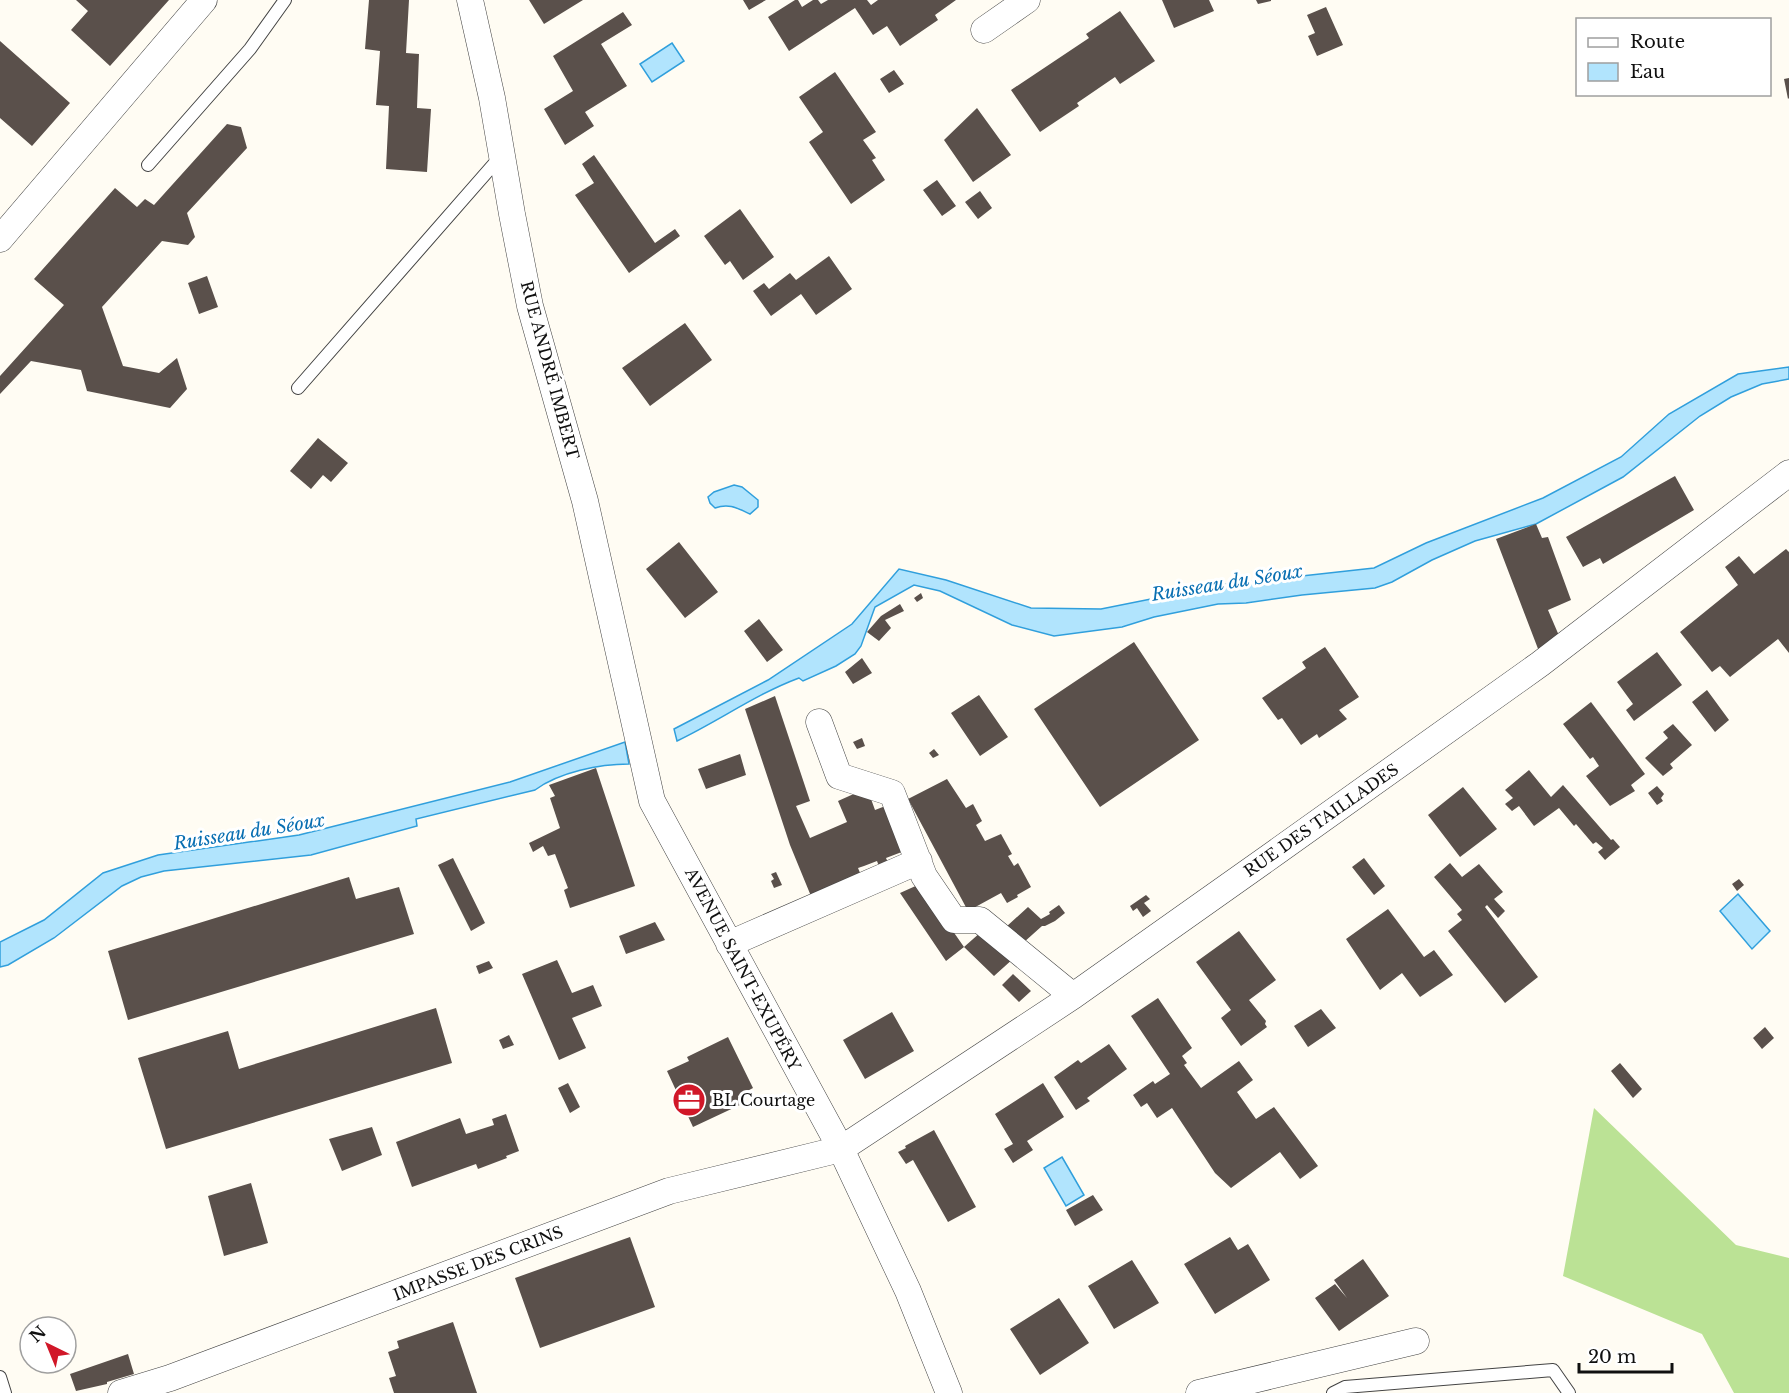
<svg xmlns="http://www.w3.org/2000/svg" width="1789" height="1393" font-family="'Libre Baskerville',serif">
<rect width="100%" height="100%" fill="#fffcf3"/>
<!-- forest -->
<path fill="#bbe295" d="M1594 1108 1736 1245 1789 1258V1393H1734L1702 1334 1563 1276Z"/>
<!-- water -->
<path fill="#b1e4fd" stroke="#309fdc" stroke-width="1.5" d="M672 43 684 61 652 82 640 64Z
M1789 367V379L1762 384 1731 397 1700 416 1623 477 1536 524 1475 541 1432 560 1392 582 1375 588 1302 595 1246 603 1218 604 1154 617 1122 627 1054 636 1012 625 940 591 914 585 875 607 861 646 855 654 836 666 803 681 799 678C756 694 719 721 677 741L674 729 768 680 852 624 899 569 946 580 1031 608 1101 609 1221 585 1374 568 1426 543 1543 498 1621 457 1669 414 1738 374Z
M734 485 742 487 758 500V507L750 514C737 508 729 503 715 508L710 503 708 497 714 492Z
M625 742 629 764C600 764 559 772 535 790L416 819 417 826 311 855 164 871 141 877 122 886 54 938 8 965 0 967V942L44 920 103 873 158 855 299 835 510 782Z
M1738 894 1770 931 1752 949 1720 911Z
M1062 1157 1084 1195 1066 1206 1044 1168Z"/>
<!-- building -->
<path fill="#5a504b" d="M76 0H169L110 66 71 30 88 11Z
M369 0H409L406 53 419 54 417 108 431 109 427 172 386 169 389 106 376 105 380 51 365 49Z
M529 0H583L544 24Z
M743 0H766L749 10Z
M795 0H798L802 7 813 0H818L821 4 828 0H867L871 5 878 0H956L935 15 938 20 900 46 887 26 873 35 855 8 789 51 768 17Z
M1162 0H1209L1214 11 1174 28Z
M1256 0H1271V1L1258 4Z
M1326 7 1343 45 1317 56 1308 36 1315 33 1307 15Z
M1120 11 1155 61 1120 84 1115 77 1077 103 1079 106 1040 132 1011 90 1089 38 1086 34Z
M623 12 632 25 601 44 627 86 585 112 594 126 565 145 544 109 573 91 553 56Z
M0 41 70 103 32 146 0 118Z
M894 70 904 84 889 93 880 79Z
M835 72 876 132 863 140 876 158 872 160 885 180 851 204 809 142 823 132 799 97Z
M1789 78V98L1788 99 1784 79Z
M977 108 1011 155 973 182 944 140Z
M227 124 241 127 247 148 187 213 195 237 188 245 162 241 102 307 123 366 159 373 177 358 187 389 170 408 87 391 81 370 31 361 0 394V376L64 305 34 279 115 188 137 207 145 199 154 205Z
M594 155 655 243 675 229 680 236 629 273 575 195 594 183 582 164Z
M937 180 956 206 942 216 923 190Z
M980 191 992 208 978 219 965 202Z
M740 209 774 257 743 280 730 261 725 265 704 236Z
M829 256 852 289 816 315 801 294 771 316 753 291 764 283 769 289 790 273 796 280Z
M207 276 218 307 199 314 188 283Z
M685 323 712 360 650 406 622 368Z
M318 438 348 463 331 482 323 475 311 489 290 471Z
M1675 476 1694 510 1603 564 1600 558 1583 567 1566 537Z
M1536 524 1542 538 1548 537 1571 600 1548 610 1560 638 1540 654 1496 539Z
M679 542 718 592 685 618 646 569Z
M1786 549 1789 552V653L1778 639 1730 677 1720 666 1712 672 1680 632 1738 585 1725 567 1739 556 1754 574Z
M921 593 923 598 917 602 914 598Z
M900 604 904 611 885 620 891 628 879 641 867 632 881 616Z
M759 619 783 650 767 662 744 631Z
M1134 642 1199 740 1100 807 1034 709Z
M1325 647 1359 697 1339 710 1347 719 1319 738 1317 734 1301 745 1282 718 1278 720 1262 698 1306 668 1302 662Z
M1657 652 1682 685 1634 721 1626 710 1633 704 1617 682Z
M862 658 872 673 853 684 845 672Z
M1707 690 1729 720 1715 732 1692 702Z
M979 695 1008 737 980 756 951 713Z
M775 696 810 801 796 806 810 838 847 822 838 801 867 788 875 810 888 805 907 850 886 858 889 865 880 869 877 861 864 866 858 868 863 880 813 901 790 845 745 709Z
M1591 702 1645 774 1631 785 1635 791 1610 806 1586 776 1599 766 1593 757 1590 759 1563 724Z
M1673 724 1692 745 1670 764 1673 768 1663 776 1645 758 1668 738 1663 732Z
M862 738 865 746 857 749 853 742Z
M934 749 939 755 933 758 929 753Z
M740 754 746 775 706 789 698 769Z
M596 768 635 886 570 908 564 890 568 888 555 854 548 856 543 846 533 852 529 843 560 828 550 798 555 796 549 785Z
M1529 770 1551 797 1563 785 1611 840 1613 839 1620 847 1605 860 1598 852 1603 848 1596 842 1593 844 1576 824 1574 826 1559 808 1534 826 1519 806 1512 811 1505 804 1513 798 1505 790Z
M947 779 966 808 973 804 982 821 976 825 985 841 1001 834 1012 854 1008 856 1014 866 1018 863 1031 887 1017 895 1018 897 1007 903 1001 893 968 911 908 799Z
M1657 786 1664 794 1661 798 1663 801 1657 805 1648 793Z
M1463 787 1497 829 1460 857 1428 815Z
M453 858 485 923 471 931 438 865Z
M1364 858 1385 886 1374 895 1352 867Z
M1450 863 1462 877 1479 864 1503 892 1494 899 1505 911 1498 918 1487 905 1485 907 1538 977 1505 1003 1448 931 1462 920 1457 914 1462 910 1434 877Z
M776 872 782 885 774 888 771 881 774 879 771 874Z
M349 877 356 899 399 887 414 934 128 1020 108 951Z
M1739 879 1744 885 1737 891 1732 884Z
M920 884 964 947 981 932 1014 958 994 976 964 947 946 961 900 893Z
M1146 895 1150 899 1144 903 1151 911 1143 917 1137 908 1133 911 1130 906Z
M1059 905 1065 913 1055 921 1045 926H1042L1023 943 1006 927 1028 907 1041 919 1050 914 1049 912Z
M1388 909 1424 957 1434 950 1453 975 1420 997 1402 973 1380 990 1346 939Z
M655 922 665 940 626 954 619 936Z
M1239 931 1276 980 1249 1000 1266 1021 1265 1024 1267 1027 1241 1046 1221 1018 1231 1010 1196 962Z
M557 960 572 993 593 985 602 1006 572 1018 586 1048 559 1060 522 974Z
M489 961 493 968 479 974 476 966Z
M1013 974 1031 991 1019 1002 1002 985Z
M1158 998 1192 1048 1182 1056 1187 1063 1184 1065 1201 1088 1239 1061 1253 1080 1237 1092 1256 1119 1274 1107 1318 1166 1300 1179 1280 1152 1231 1188 1215 1173 1172 1108 1157 1118 1147 1103 1141 1107 1133 1095 1153 1081 1155 1084 1170 1074 1131 1016Z
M436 1008 452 1063 166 1149 138 1058 228 1031 239 1069Z
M1321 1009 1336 1028 1308 1047 1294 1026Z
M892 1012 914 1051 865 1079 843 1040Z
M1765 1027 1774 1038 1762 1049 1753 1038Z
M509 1035 514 1045 503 1049 499 1040Z
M728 1037 753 1088 738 1096 742 1104 693 1127 667 1071 689 1061 687 1057Z
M1109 1044 1127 1069 1087 1098 1090 1101 1076 1110 1054 1077 1078 1060 1081 1063Z
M1620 1063 1642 1089 1633 1098 1611 1071Z
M568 1083 580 1107 570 1113 558 1088Z
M1043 1083 1064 1117 1027 1141 1033 1150 1013 1163 1004 1149 1013 1144 995 1114Z
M506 1114 519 1151 506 1156 507 1158 478 1169 476 1164 412 1187 396 1142 460 1118 466 1134 494 1125 492 1119Z
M372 1127 382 1155 342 1171 329 1139Z
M934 1130 976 1207 948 1222 913 1160 906 1164 898 1152 906 1148 905 1146Z
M251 1183 268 1243 224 1256 208 1196Z
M1093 1195 1103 1210 1075 1226 1066 1210Z
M630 1237 655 1307 540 1348 515 1278Z
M1230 1237 1238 1250 1248 1244 1270 1280 1215 1314 1184 1264Z
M1363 1259 1389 1296 1339 1331 1315 1298 1335 1284 1347 1298 1334 1280Z
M1132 1260 1159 1303 1114 1329 1088 1286Z
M1059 1298 1089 1343 1040 1375 1010 1329Z
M453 1322 477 1393H394L389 1378 396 1376 388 1352 399 1348 397 1341Z
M128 1354 134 1374 107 1382V1384L76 1391 70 1374Z"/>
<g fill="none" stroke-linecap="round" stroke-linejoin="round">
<defs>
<path id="service" d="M148 165 250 49 285 0
M298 388 501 156
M0 1377 5 1393
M1333 1393 1345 1387 1553 1370 1569 1393"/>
<path id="minor" d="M470 0 492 98 512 214 530 306 585 501 652 801 841 1149 908 1291 949 1393
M984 30 1027 0
M0 239 204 0
M819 722 839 776 892 793 924 876 954 920H980L1073 996
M729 944 919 861
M121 1393 170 1378 669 1191 841 1149 1073 996 1275 853 1540 664 1789 473
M1199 1393 1416 1341"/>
</defs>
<!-- service casing -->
<use href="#service" stroke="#434343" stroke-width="14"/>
<!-- minor casing -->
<use href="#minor" stroke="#434343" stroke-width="27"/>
<!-- service -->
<use href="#service" stroke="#fff" stroke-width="12"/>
<!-- minor -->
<use href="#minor" stroke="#fff" stroke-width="26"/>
</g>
<!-- icons -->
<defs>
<symbol id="office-disc" viewBox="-11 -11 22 22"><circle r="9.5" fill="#d11728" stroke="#fff"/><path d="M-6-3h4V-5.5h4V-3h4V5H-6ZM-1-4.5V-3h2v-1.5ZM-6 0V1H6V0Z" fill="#fff"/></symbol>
</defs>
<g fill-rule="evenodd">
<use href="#office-disc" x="670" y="1081" width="38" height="38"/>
</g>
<g text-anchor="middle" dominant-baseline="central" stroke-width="6" stroke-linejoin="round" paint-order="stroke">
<!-- street labels -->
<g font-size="16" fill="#101010" stroke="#fff">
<text transform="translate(550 370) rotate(75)">RUE ANDRÉ IMBERT</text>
<text transform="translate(1321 820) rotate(-35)">RUE DES TAILLADES</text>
<text transform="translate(743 969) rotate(62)">AVENUE SAINT-EXUPÉRY</text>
<text transform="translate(478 1263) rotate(-21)">IMPASSE DES CRINS</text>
</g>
<!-- poi labels -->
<g font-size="16" fill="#101010" stroke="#fff" text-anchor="start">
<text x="712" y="1100">BL Courtage</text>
</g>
<!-- water labels -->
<g font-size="18" font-style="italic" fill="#096fb2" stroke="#fff">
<text transform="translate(1227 583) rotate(-9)">Ruisseau du Séoux</text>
<text transform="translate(249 832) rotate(-9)">Ruisseau du Séoux</text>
</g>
</g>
<!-- legend -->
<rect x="1576" y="18" width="195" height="78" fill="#ffffff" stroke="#9f9f9f" stroke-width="1.5"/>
<rect x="1588" y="38" width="30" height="9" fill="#ffffff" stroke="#9f9f9f" stroke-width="1.5"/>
<text x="1630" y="48" font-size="18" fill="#101010">Route</text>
<rect x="1588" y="63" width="30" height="18" fill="#b1e4fd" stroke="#9f9f9f" stroke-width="1.5"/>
<text x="1630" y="78" font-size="18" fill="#101010">Eau</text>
<!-- north arrow -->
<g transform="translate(48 1345) rotate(317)"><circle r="28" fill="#ffffff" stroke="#9f9f9f" stroke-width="1.5"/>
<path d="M0-4.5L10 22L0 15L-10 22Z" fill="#d11728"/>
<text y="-9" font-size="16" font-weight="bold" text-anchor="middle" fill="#101010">N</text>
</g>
<!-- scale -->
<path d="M1579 1363v9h93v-9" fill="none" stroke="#101010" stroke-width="3"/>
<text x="1588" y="1363" font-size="18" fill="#101010" stroke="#ffffff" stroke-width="4.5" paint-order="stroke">20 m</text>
</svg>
